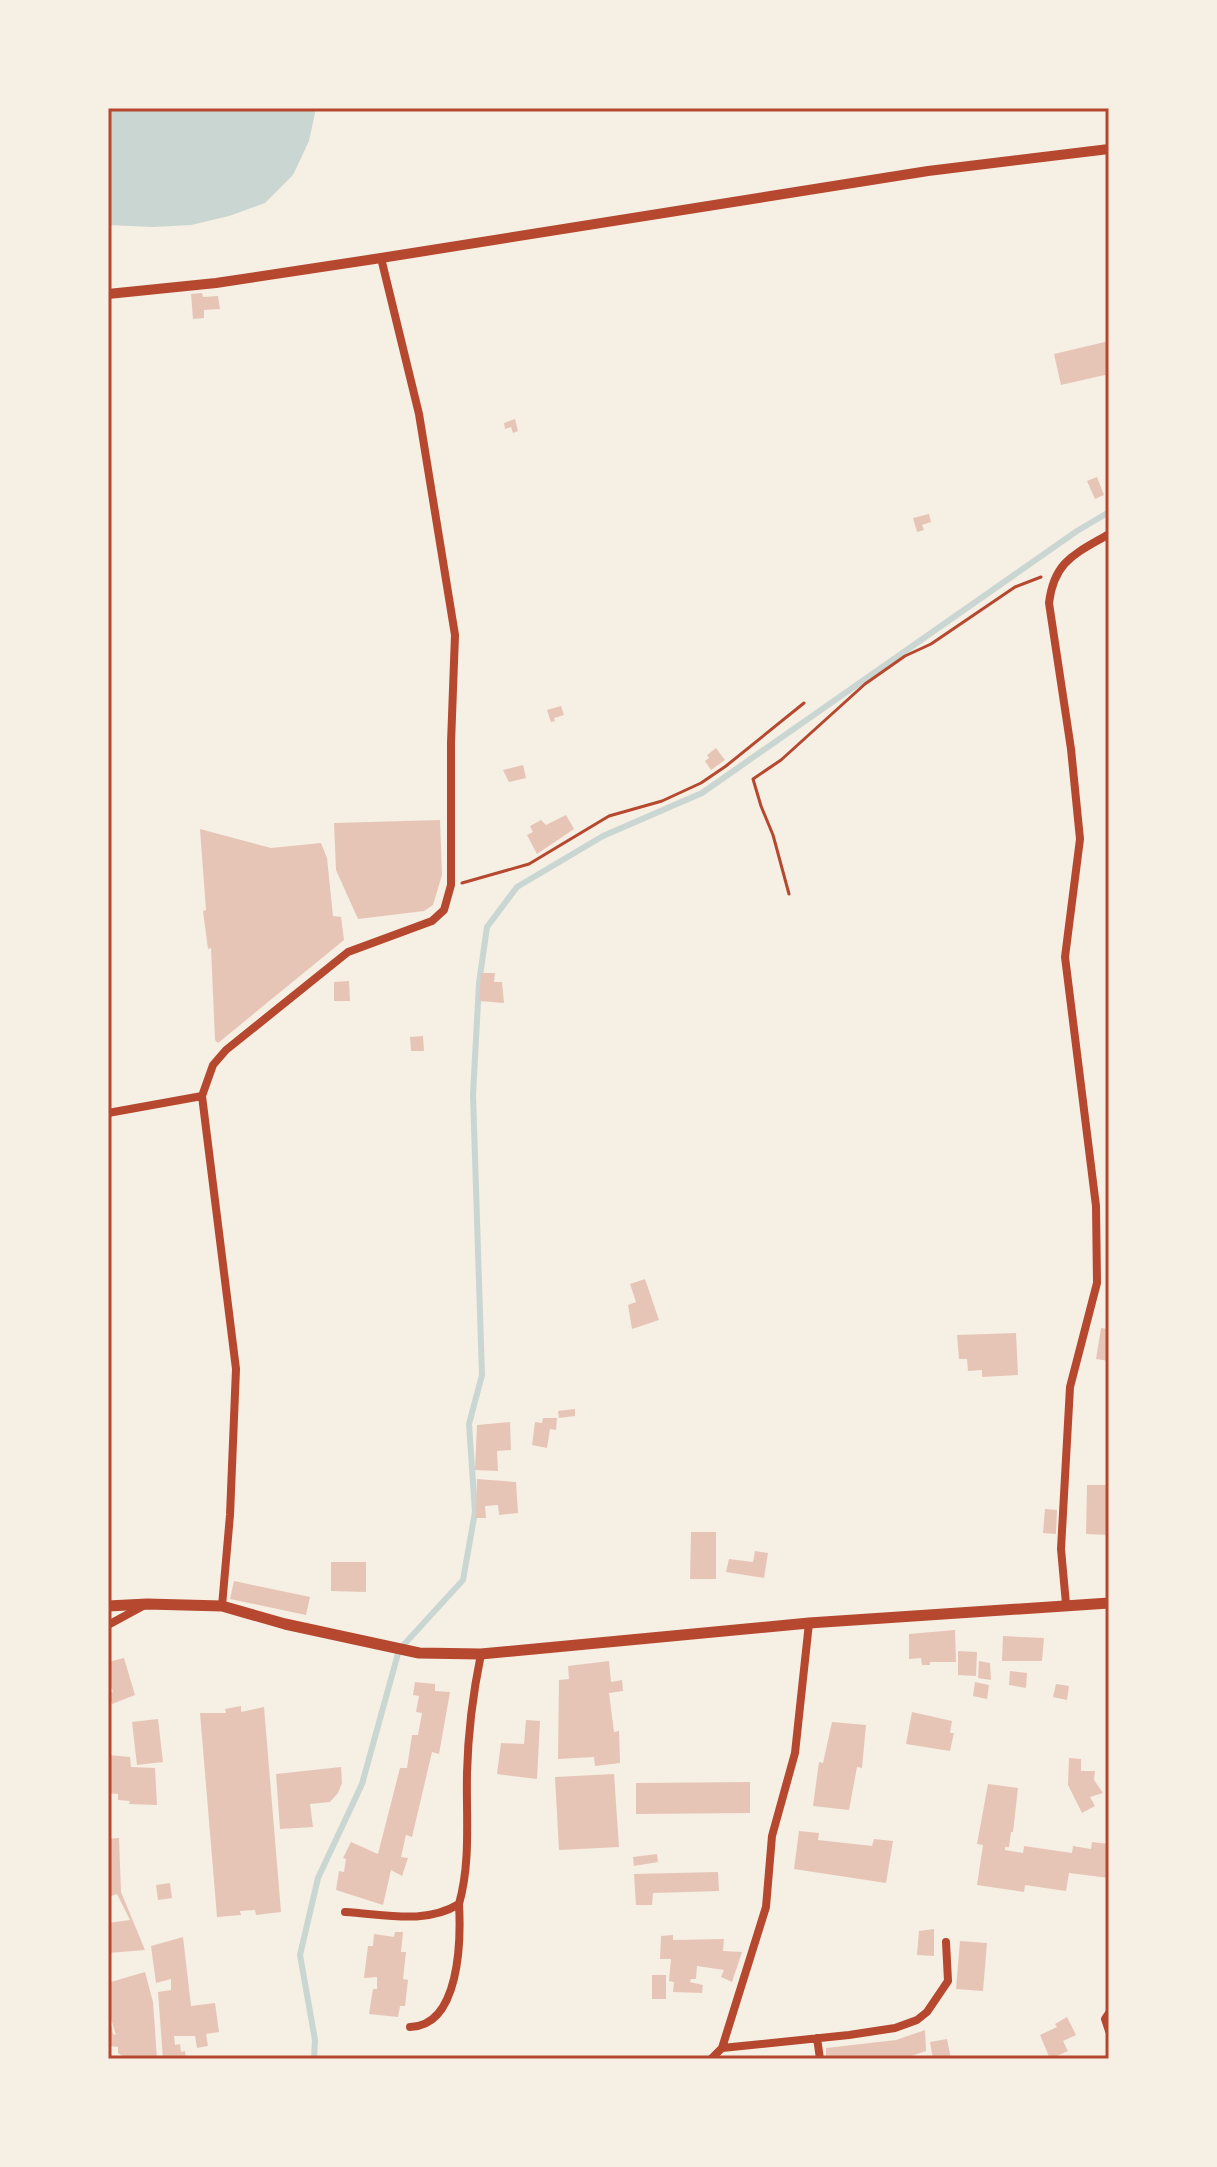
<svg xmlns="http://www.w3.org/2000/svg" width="1217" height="2167" font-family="Figtree,sans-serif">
<rect width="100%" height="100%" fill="#f6efe4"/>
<!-- water -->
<path fill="#c9d6d2" d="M108 108H316L309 141 293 175 265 203 229 216 191 225 153 227 108 225Z"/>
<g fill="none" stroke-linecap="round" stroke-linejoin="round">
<!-- stream -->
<path stroke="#c9d6d2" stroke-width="6" d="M314 2059 315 2040 300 1955 318 1878 362 1784 399 1650 463 1580 475 1512 469 1424 482 1375 473 1095 479 983 487 927 517 887 603 836 702 793 1077 531 1109 512"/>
</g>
<!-- building -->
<path fill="#e6c5b7" d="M202 293 203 297 218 296 220 309 204 310V318L193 319 191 294Z
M1109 341V374L1061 385 1054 354Z
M515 419 518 431 513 433 511 427 505 429 504 423Z
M1097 477 1104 495 1095 499 1087 481Z
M929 514 931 522 922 525 924 530 917 532 913 518Z
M561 706 564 715 554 718 555 721 551 722 547 710Z
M716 748 725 760 711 770 705 761 709 758 707 755Z
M523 765 526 778 509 782 503 770Z
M566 815 574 829 537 854 527 835 533 832 530 826 541 820 546 825Z
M440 820 442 875 433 905 424 911 358 919 336 870 334 823Z
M200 829 271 848 321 843 327 858 333 916 341 917 344 940 218 1043 215 1040 211 948 208 949 203 911 206 910Z
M481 973H495L494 982H502L504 1003 479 1001Z
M349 981 350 1001H334V982Z
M423 1036 424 1051H411L410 1037Z
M645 1279 659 1320 632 1329 628 1305 636 1302 630 1284Z
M1101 1328 1109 1329V1361L1096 1359Z
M1016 1333 1018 1375 982 1377V1370L968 1371 967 1359H959L957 1335Z
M575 1409V1416L559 1418 558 1411Z
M543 1418H557L556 1430 550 1429 547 1448 532 1445 535 1422 542 1423Z
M510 1422 511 1450 497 1451 498 1471 475 1470 477 1425Z
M477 1479 516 1482 518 1513 499 1515 498 1505 485 1506 486 1518H476Z
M1087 1485H1109V1535L1086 1534Z
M1045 1509 1057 1510 1056 1534 1043 1533Z
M691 1532H716V1579H690Z
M755 1551 768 1553 764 1578 726 1572 729 1559 753 1562Z
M331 1562H366V1592L331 1591Z
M234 1581 310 1597 306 1615 230 1599Z
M955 1630 956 1662H930V1665H922L921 1658 909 1659V1634Z
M1003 1636 1044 1638 1042 1661H1002Z
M958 1651 977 1652 976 1676 958 1675Z
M124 1658 135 1695 112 1704 108 1693 113 1692 108 1678V1662Z
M609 1661 611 1682 622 1680 623 1691 609 1693 614 1732 619 1731 620 1763 595 1766 594 1757 558 1759 559 1680 569 1679 568 1666Z
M979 1661 990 1663 991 1680 978 1678Z
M1010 1671 1027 1673 1026 1688 1009 1685Z
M415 1682 435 1684V1691L450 1692 439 1754 432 1752 412 1837 406 1835 401 1857 408 1858 402 1876 391 1870 383 1905 336 1890 339 1871 344 1872 346 1859 343 1858 351 1842 378 1854 400 1768H407L412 1735H418L422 1713 416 1712 419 1696 413 1695Z
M975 1682 989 1685 987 1699 973 1696Z
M1056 1684 1069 1686 1067 1700 1053 1697Z
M241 1706V1712L264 1707 281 1912 256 1915 255 1910 240 1911 241 1915 217 1917 200 1713H226L225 1709Z
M912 1712 952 1721 950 1733H954L950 1751 906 1744Z
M158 1719 163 1762 137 1765 132 1722Z
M526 1720 540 1721 537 1779 497 1774 501 1743 524 1744Z
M832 1722 866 1725 862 1768 857 1767 849 1810 813 1806 819 1762 823 1763Z
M108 1755 130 1757 131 1767 155 1768 157 1805 129 1804 130 1801 118 1800V1794L108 1793Z
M1069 1758 1081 1759V1771H1095L1094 1780 1103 1793 1090 1797 1095 1806 1082 1813 1068 1785Z
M341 1767 342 1783 338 1793 330 1802 310 1804 313 1827 280 1829 276 1774Z
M614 1774 619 1847 559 1850 555 1777Z
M750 1782V1813L636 1814V1783Z
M988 1784 1018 1788 1013 1832H1011L1009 1847H1005V1850L1023 1853 1024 1846 1072 1853 1073 1846 1091 1849 1092 1842 1109 1844V1878L1069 1873 1066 1891 1025 1885 1024 1892 977 1885 983 1845 977 1844Z
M799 1831 819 1833 818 1840 872 1846 874 1839 893 1841 886 1883 794 1869Z
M119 1838 121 1892 145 1950 108 1953V1923L130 1920 117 1894 108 1897V1839Z
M657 1854 658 1862 634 1866 633 1857Z
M718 1872 719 1891 653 1893 652 1905H636L634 1874Z
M170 1883 172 1898 158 1900 156 1885Z
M934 1929V1956L917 1955 919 1931Z
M395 1932H403L401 1952H406L403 1979 408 1980 405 2006H400L398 2017 369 2014 373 1989H377V1977L364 1978 368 1946H373L374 1934 394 1937Z
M673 1935V1940L724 1939 723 1951 742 1952 732 1982 721 1977 724 1970 697 1966 696 1979H691L690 1982 703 1985 702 1993 673 1992 674 1982 669 1981 671 1959H660L661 1936Z
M183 1937 191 2006 215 2003 219 2032 206 2034 208 2046 197 2048 195 2036H174L175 2045 180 2044 181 2052 185 2051 186 2059H163L158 1992 171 1990V1979L156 1983 151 1946Z
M960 1941 987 1943 983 1991 956 1989Z
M145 1972 153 2002 157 2059 126 2058 118 2053V2047L108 2046V2023L112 2027 113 2034 116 2035 111 2019 108 2018 111 1982Z
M652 1975H666V1999H652Z
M1067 2017 1076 2035 1063 2041 1068 2051 1050 2059 1040 2035 1057 2027 1055 2024Z
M925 2030 926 2051 902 2059H826V2048L896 2040Z
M947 2039 951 2059H933L930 2042Z"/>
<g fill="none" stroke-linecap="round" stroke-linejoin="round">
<!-- path -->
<path stroke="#b5482f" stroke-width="3" d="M462 883 529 864 609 816 662 801 701 783 726 766 804 703
M789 894 773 835 761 806 753 779 781 760 865 684 905 656 931 644 1015 587 1041 577"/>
<!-- minor -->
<path stroke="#b5482f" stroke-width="8" d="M202 1096 236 1369 230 1515 222 1606
M108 1113 202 1096 213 1065 226 1050 348 952 432 921 444 910 451 885V743L455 635 419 414 381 258
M1066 1604 1061 1549 1070 1387 1097 1283 1096 1206 1065 957 1080 839 1071 749 1049 603C1054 561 1075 554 1109 534
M108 1625 143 1606
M345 1912C384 1914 425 1925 459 1904 471 1862 466 1816 467 1773 468 1732 473 1693 481 1654
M1109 2013 1105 2019 1109 2031
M410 2027C460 2026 461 1940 459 1904
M817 2038 820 2059
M722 2048 849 2035 895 2028 917 2020 927 2012 948 1981 946 1942
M711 2059 722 2048 766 1907 772 1836 795 1753 809 1623"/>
<!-- tertiary -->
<path stroke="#b5482f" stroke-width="10" d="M108 294 216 283 381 258 928 171 1109 149"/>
<!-- secondary -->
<path stroke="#b5482f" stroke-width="11" d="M108 1606 147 1604 222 1606 285 1624 419 1653 481 1654 809 1623 1109 1603"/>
</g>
<!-- border -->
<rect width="1217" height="2167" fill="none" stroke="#f6efe4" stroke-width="220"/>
<rect x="110" y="110" width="997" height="1947" fill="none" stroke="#b5482f" stroke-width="3"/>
</svg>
